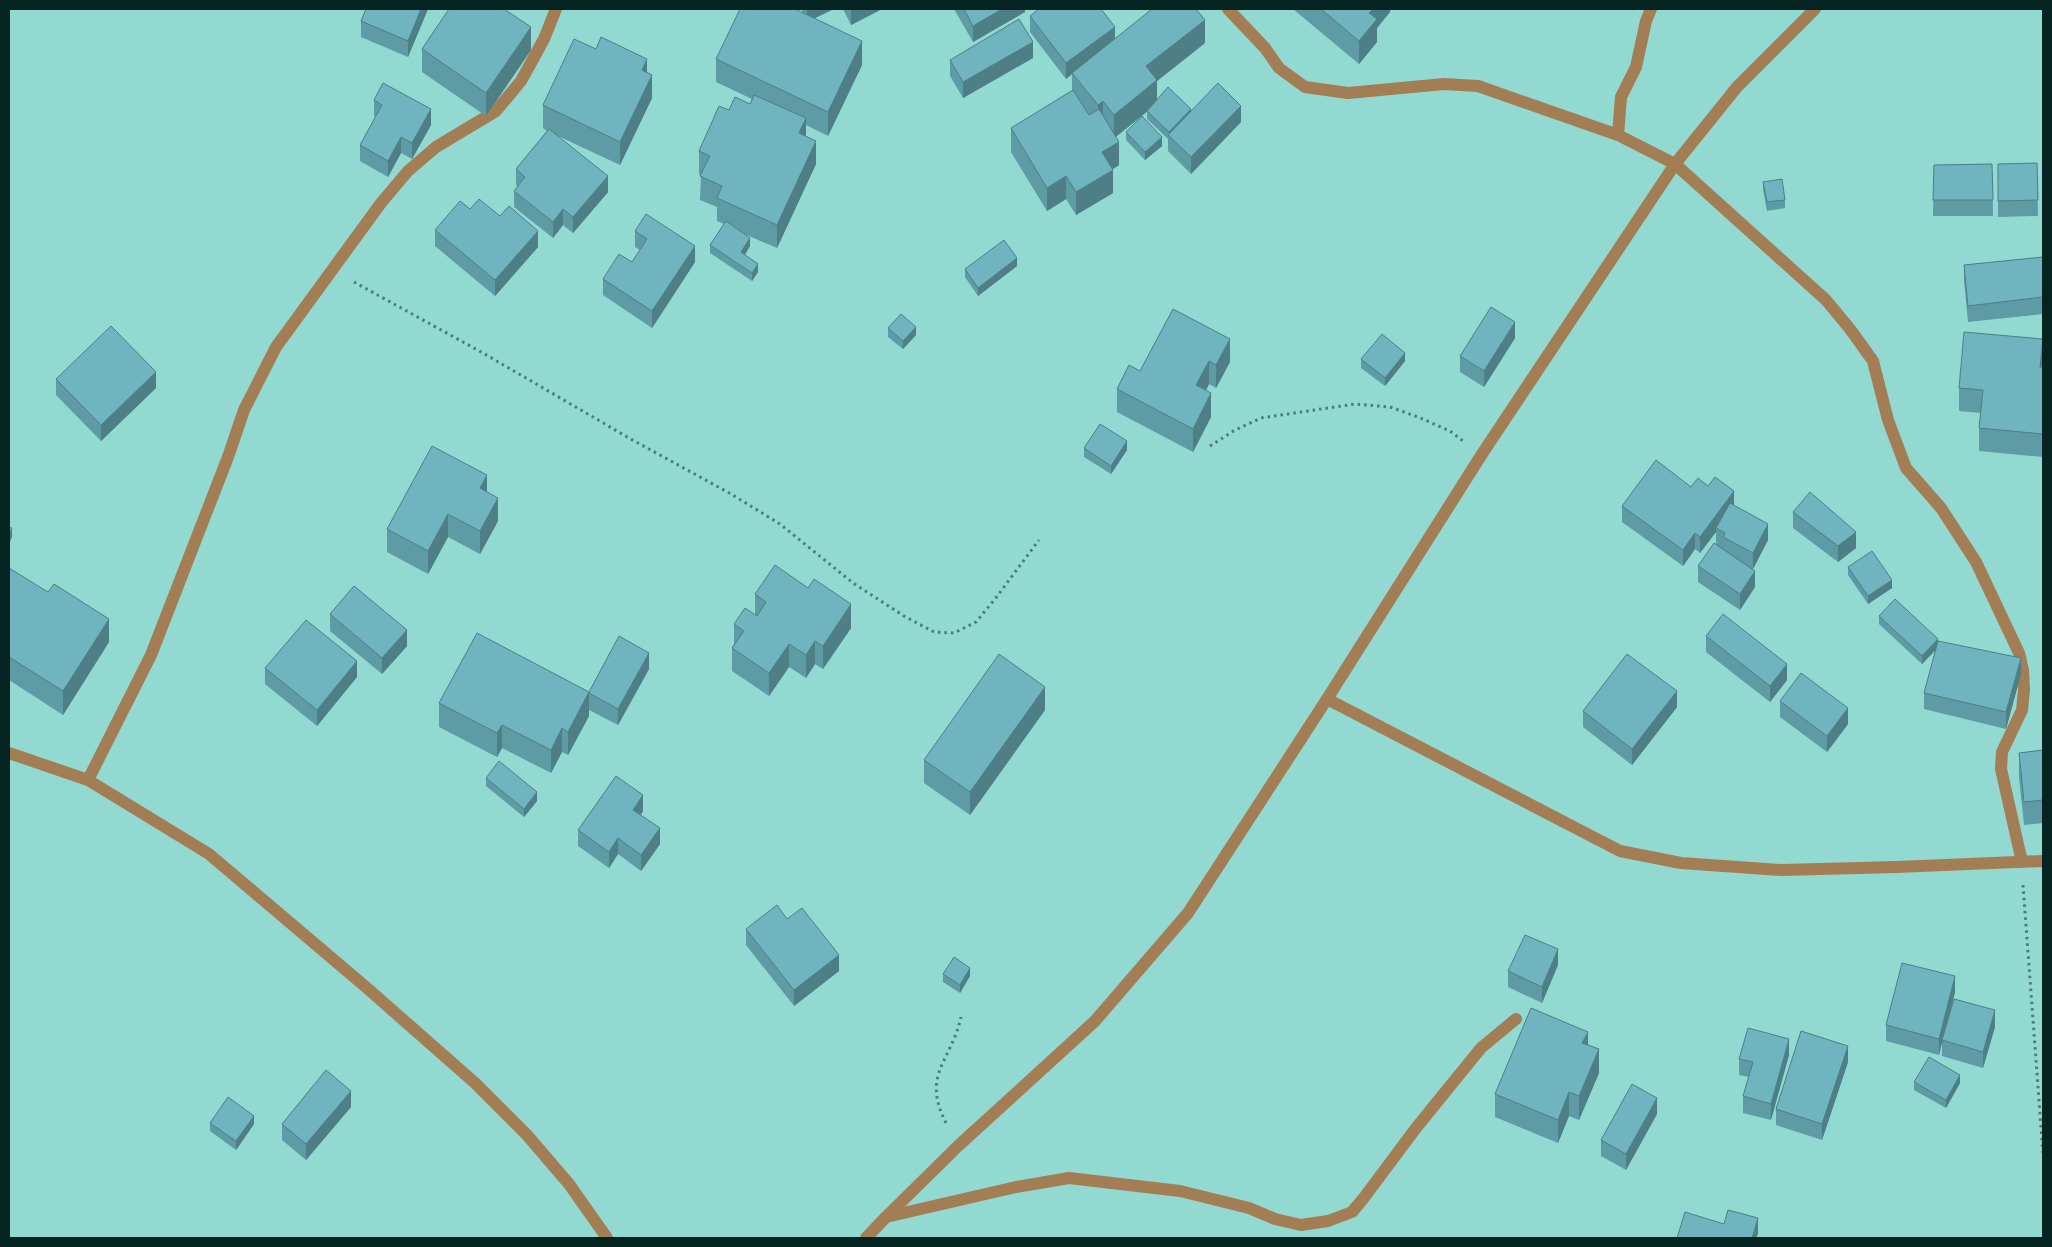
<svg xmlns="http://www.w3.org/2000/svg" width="2052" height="1247" font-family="'PT Sans Narrow',sans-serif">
<rect width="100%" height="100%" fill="#92d9d2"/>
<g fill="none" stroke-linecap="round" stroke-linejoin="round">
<!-- path -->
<path stroke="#4a7d79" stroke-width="3" stroke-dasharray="2.5 4" stroke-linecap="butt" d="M354 282 483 353 629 438 731 494 780 524 853 583 904 616 934 632 954 633 976 622 995 599 1039 540
M1210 446 1235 430 1261 418 1355 404 1390 407 1418 417 1450 431 1463 441
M2023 885 2043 1154
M946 1123C921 1074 951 1062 961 1017"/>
<!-- minor -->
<path stroke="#a37d54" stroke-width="12" d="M1228 9 1265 48 1279 68 1305 87 1348 93 1444 84 1478 86 1618 135 1675 164 1826 300 1850 329 1873 361 1888 420 1906 468 1941 508 1976 562 2019 653 2023 670 2024 690 2022 710 2002 752 2001 769 2022 862
M1618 135 1621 97 1636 67 1646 21 1651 9
M1327 699 1620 851 1681 863 1781 870 1897 867 2043 861
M9 753 88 780 209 854 367 988 475 1083 527 1135 569 1184 607 1238
M88 780 151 655 228 457 244 410 276 347 381 203 408 171 436 147 496 111 521 81 544 39 556 9
M886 1217 1016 1187 1069 1178 1180 1191 1249 1208 1275 1219 1301 1225 1328 1221 1352 1212 1363 1199 1416 1128 1481 1048 1516 1019"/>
<!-- tertiary -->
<path stroke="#a37d54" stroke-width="12" d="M866 1238 886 1217 958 1146 1095 1021 1188 913 1327 699 1482 454 1675 164 1737 87 1815 9"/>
</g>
<!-- wall -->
<path fill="#5f9ba4" d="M366 9H428L408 57 361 37V21Z
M801 9H834L814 18 862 65 828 136 806 125V136L816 164 777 248 742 233 750 246 745 255 758 272 752 281 710 253V245L724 224 717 221V207L700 200 701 175 699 174V151L729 110 750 104 752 99 716 82V59L803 13Z
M843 9H882L851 25Z
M954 9H1025V12L973 42Z
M1293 9H1390V12L1377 28V42L1359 64Z
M1030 16 1115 38 1205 43 1157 81V99L1191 112 1241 122 1191 174 1168 151V139L1147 119V112L1116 137 1119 165 1113 169V193L1076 215 1066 199 1047 211 1011 152V128L1072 91V74L1066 79 1030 32Z
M422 49 531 50 486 116 422 72Z
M1033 58 963 98 950 76V60Z
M647 72 652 98 620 165 558 136 608 192 573 233 563 225 553 238 514 207V191L518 187 516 185V169L547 131 543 128V105Z
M374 100 431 125 412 159 401 153 388 177 360 161V145L376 117 374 116Z
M1126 132 1162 146 1145 160 1126 140Z
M2037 163 2038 216 1998 217V164Z
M1992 164 1993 216H1933L1934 165Z
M1763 182 1785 200V208L1767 211 1763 190Z
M470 209 500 216 538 247 495 296 435 246V230Z
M635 231 695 262 652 328 603 295V279L632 262 640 250 635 247Z
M2043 257V314L1968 322 1964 281V265Z
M1017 266 978 296 965 277V269Z
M1173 309 1230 362 1216 388 1209 384 1206 391 1211 417 1193 452 1117 412V389L1140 371Z
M888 328 916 335 903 349 888 337Z
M1515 338 1484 387 1460 372V356Z
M1361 359 1405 361 1385 386 1361 368Z
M2043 363V457L1979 451V428L1981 413 1959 411V388Z
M56 379 156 388 101 441 56 395Z
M1084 448 1127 450 1111 474 1084 457Z
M1691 487 1734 506 1768 540 1753 569 1755 587 1740 610 1698 582V566L1716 544V532L1700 553 1695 549 1683 566 1622 522V506Z
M487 492 498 521 480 554 448 537 428 574 387 552V529Z
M1793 512 1856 548 1838 562 1793 528Z
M1848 567 1892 588 1868 604 1848 575Z
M9 568 109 642 63 715 9 680Z
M755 594 851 628 823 669 815 664 806 678 789 667 769 696 732 671V648L734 644V624L755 615Z
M330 614 407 646 382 674 330 631Z
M1879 616 1938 641 2021 674 2006 729 1924 709V693L1936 650 1922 664 1879 624Z
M1706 636 1787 680 1770 702 1706 652Z
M265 668 357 677 317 726 265 684Z
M649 669 618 725 589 710V716L568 755 562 752 551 773 502 748 497 757 439 727V703L589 692Z
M1780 701 1848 724 1827 752 1780 717Z
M1677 707 1632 765 1583 727V711Z
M1045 710 970 815 924 783V760Z
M2043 750V823L2024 825 2019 777V753Z
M486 778 537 801 524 817 486 786Z
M643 811 641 815 660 844 641 871 618 854 609 868 578 846V830Z
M787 919 839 971 794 1006 746 945V929Z
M1558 965 1542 1003 1508 987V971Z
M943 974 970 976 960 993 943 982Z
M1955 992 1944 1035 1995 1027 1983 1068 1942 1056V1040L1939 1055 1886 1041V1025Z
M1588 1045 1599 1073 1579 1120 1569 1116 1558 1143 1495 1117V1094Z
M1789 1055 1771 1120 1743 1113V1096L1749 1077 1739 1075V1059Z
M1848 1062 1822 1140 1776 1125V1109Z
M1914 1082 1960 1083 1946 1108 1914 1090Z
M351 1107 306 1160 282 1140V1124Z
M1657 1114 1626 1170 1601 1156V1140Z
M210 1123 254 1124 236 1150 210 1131Z"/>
<!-- shaded-wall -->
<path fill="#4e7e86" d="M421 9H428L408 57V41Z
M807 9H834L807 22Z
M851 9H882L851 25Z
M1002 9H1025V12L973 42V26Z
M1373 9H1390V12L1377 28V42L1359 64V41L1369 13Z
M1205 20V43L1157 81V103L1114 138V115L1146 66Z
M531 27V50L486 116V93Z
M1115 27V43L1072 73V74L1066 79V63Z
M862 41V65L828 136V112Z
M1033 42V58L963 98V82Z
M647 59V82L642 70Z
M652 75V98L620 165V142Z
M1103 101V125L1098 128V105Z
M1241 106V122L1191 174V157Z
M431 109V125L412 159V143Z
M1191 109V117L1169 136V132Z
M806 118V142L799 133Z
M401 137V153L388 177V161Z
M1162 137V146L1145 160V152Z
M816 141V164L777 248V225Z
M1119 142V165L1102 176V152Z
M1113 170V193L1076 215V192Z
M608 176V192L573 233V217Z
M1066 176V199L1047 211V188Z
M563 209V225L553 238V222Z
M538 231V247L495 296V280Z
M750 238V246L741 260V252Z
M695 246V262L652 328V311Z
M1017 258V266L978 296V288Z
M758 264V272L752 281V273Z
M1515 322V338L1484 387V371Z
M916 327V335L903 349V341Z
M1230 339V362L1216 388V365Z
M2043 339V363L2040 391V367Z
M1405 353V361L1385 386V378Z
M1209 361V384L1196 409V385Z
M156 372V388L101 441V425Z
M1211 393V417L1193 452V429Z
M1127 441V450L1111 474V466Z
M487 475V499L480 488Z
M1734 491V507L1716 528V532L1700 553V537Z
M498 498V521L480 554V531Z
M448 514V537L428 574V551Z
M1768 524V540L1753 569V553Z
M12 528V537L9 544V536Z
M1856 532V548L1838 562V546Z
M1695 533V549L1683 566V550Z
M1755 571V587L1740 610V594Z
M1892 580V588L1868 604V596Z
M851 604V628L823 669V646Z
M109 619V642L63 715V691Z
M407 630V646L382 674V658Z
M1938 639V647L1922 664V656Z
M815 641V664L806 678V655Z
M789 644V667L769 696V673Z
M649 653V669L618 725V709Z
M2021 658V674L2006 729V712Z
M357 661V677L317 726V710Z
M1787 664V680L1770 702V686Z
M1045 687V710L970 815V792Z
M1677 691V707L1632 765V749Z
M589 692V716L568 755V732Z
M1848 708V724L1827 752V736Z
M502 725V748L497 757V733Z
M562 728V752L551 773V750Z
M537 792V801L524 817V809Z
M643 795V811L633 826V810Z
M660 828V844L641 871V855Z
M618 838V854L609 868V852Z
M1558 949V965L1542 1003V987Z
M839 955V971L794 1006V990Z
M970 968V976L960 993V985Z
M1955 976V992L1939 1055V1039Z
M1995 1010V1027L1983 1068V1052Z
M1588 1032V1055L1582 1043Z
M1789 1039V1055L1771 1120V1104Z
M1848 1046V1062L1822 1140V1124Z
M1599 1049V1073L1579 1120V1096Z
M1960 1075V1083L1946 1108V1100Z
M351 1091V1107L306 1160V1144Z
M1569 1092V1116L1558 1143V1120Z
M1657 1098V1114L1626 1170V1154Z
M254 1116V1124L236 1150V1141Z
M1758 1218V1234L1756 1238H1752Z"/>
<!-- building -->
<path fill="#6fb4bf" stroke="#4e7e86" d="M366 9H421L408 41 361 21Z
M449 9H504L531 27 486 93 422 49Z
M740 9H795L862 41 828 112 716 59Z
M964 9H1002L973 26Z
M1039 9H1101L1115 27 1066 63 1030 16Z
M1152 9H1196L1205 20 1146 66 1157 80 1114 115 1103 101 1098 105 1072 73Z
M1321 9H1373L1369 13 1377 19 1359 41Z
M1019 19 1033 42 963 82 950 60Z
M601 37 647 59 642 70 652 75 620 142 543 105 574 39 596 49Z
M383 83 431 109 412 143 401 137 388 161 360 145 382 105 374 100Z
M1218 83 1241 106 1191 157 1168 135Z
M1168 87 1191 109 1169 132 1147 111Z
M1073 90 1089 115 1099 109 1119 142 1102 152 1113 170 1076 192 1066 176 1047 188 1011 128Z
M754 95 806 118 799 133 816 141 777 225 717 198 722 186 700 176 710 156 699 151 719 106 729 110 735 97 750 104Z
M1142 116 1162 137 1145 152 1126 132Z
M549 129 608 176 573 217 563 209 553 222 514 191 525 177 516 169Z
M2037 163 2038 200 1998 201V164Z
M1992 164 1993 200H1933L1934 165Z
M1782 179 1785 200 1767 202 1763 182Z
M479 199 500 216 509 206 538 231 495 280 435 230 460 201 470 209Z
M646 214 695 246 652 311 603 279 619 254 632 262 647 239 635 231Z
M726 221 750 238 741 252 758 264 752 273 710 245Z
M1004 240 1017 258 978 288 965 269Z
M2043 257V297L1968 306 1964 265Z
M1491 307 1515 322 1484 371 1460 356Z
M1173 309 1230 339 1216 365 1209 361 1196 385 1211 393 1193 429 1117 389 1129 365 1140 371Z
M901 314 916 327 903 341 888 328Z
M111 326 156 372 101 425 56 379Z
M1964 332 2043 339 2040 367H2043V434L1979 428 1983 390 1959 388Z
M1382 334 1405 353 1385 378 1361 359Z
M1100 424 1127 441 1111 466 1084 448Z
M432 446 487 475 480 488 498 498 480 531 448 514 428 551 387 529Z
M1656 460 1691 487 1698 478 1708 486 1715 477 1734 491 1700 537 1695 533 1683 550 1622 506Z
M1810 492 1856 532 1838 546 1793 512Z
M1730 503 1768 524 1753 553 1723 537 1725 533 1716 528Z
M9 527 12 528 9 536Z
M1714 543 1755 571 1740 594 1698 566Z
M1872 551 1892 580 1868 596 1848 567Z
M775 565 808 588 814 579 851 604 823 646 815 641 806 655 789 644 769 673 732 648 744 631 734 624 745 608 757 616 766 602 755 594Z
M9 568 48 592 54 584 109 619 63 691 9 657Z
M354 586 407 630 382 658 330 614Z
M1895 599 1938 639 1922 656 1879 616Z
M1723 614 1787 664 1770 686 1706 636Z
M306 620 357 661 317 710 265 668Z
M477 633 589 692 568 732 562 728 551 750 502 725 497 733 439 703Z
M619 636 649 653 618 709 589 693V692Z
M1938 641 2021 658 2006 712 1924 693Z
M999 654 1045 687 970 792 924 760Z
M1627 654 1677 691 1632 749 1583 711Z
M1801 673 1848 708 1827 736 1780 701Z
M2043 750V800L2024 802 2019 753Z
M499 761 537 792 524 809 486 778Z
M616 776 643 795 633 810 660 828 641 855 618 838 609 852 578 830Z
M777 905 787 919 802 908 839 955 794 990 746 929Z
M1525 935 1558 949 1542 987 1508 971Z
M954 957 970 968 960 985 943 974Z
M1902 963 1955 976 1939 1039 1886 1025Z
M1954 999 1995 1010 1983 1052 1942 1040Z
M1531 1008 1588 1032 1582 1043 1599 1049 1579 1096 1569 1092 1558 1120 1495 1094Z
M1748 1028 1789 1039 1771 1104 1743 1096 1753 1062 1739 1059Z
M1801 1031 1848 1046 1822 1124 1776 1109Z
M1929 1057 1960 1075 1946 1100 1914 1082Z
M326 1070 351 1091 306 1144 282 1124Z
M1632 1084 1657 1098 1626 1154 1601 1140Z
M228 1097 254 1116 236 1141 210 1123Z
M1728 1210 1758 1218 1752 1238H1677L1685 1212 1724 1224Z"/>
<!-- border -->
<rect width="2052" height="1247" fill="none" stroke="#042321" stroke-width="20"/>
</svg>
